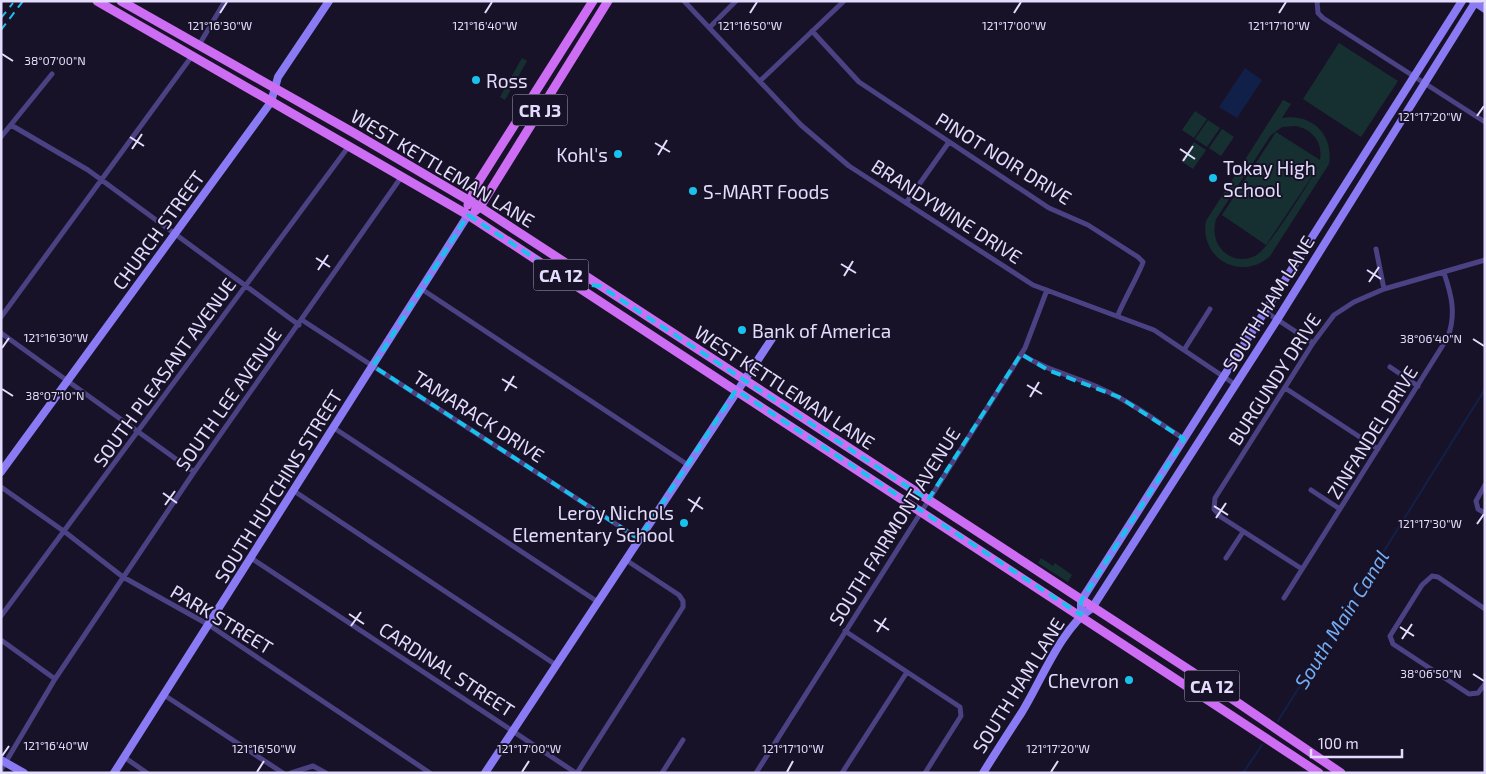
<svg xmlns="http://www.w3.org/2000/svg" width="1486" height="774" font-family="'Exo 2',sans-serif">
<rect width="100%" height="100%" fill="#181228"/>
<!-- green -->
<path fill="#163031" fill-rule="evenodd" d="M1339 43 1398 81 1361 137 1303 99Z
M522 58 527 61 505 100 500 97Z
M1283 100 1291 104 1282 118C1311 113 1334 134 1329 164L1270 256C1242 282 1199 259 1206 221ZM1295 126C1313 129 1323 143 1320 160L1276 132 1222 215 1266 245 1319 166C1310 181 1270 246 1258 254 1247 262 1232 260 1223 251 1214 242 1213 230 1216 219L1271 135 1282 127Z
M1195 111 1207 119 1194 138 1182 130Z
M1208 120 1220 128 1207 147 1195 139Z
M1222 129 1234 137 1221 156 1209 148Z
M1194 142 1206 150 1193 169 1181 161Z
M1041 558 1053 566 1055 563 1072 575 1068 582 1038 563Z"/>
<!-- water -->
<path fill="#112048" d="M1245 68 1262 80 1237 118 1219 107Z"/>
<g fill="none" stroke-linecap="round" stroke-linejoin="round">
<!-- stream -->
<path stroke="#112048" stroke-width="2" d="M1278 721 1485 389
M1243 773 1262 745"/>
<!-- street -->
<path stroke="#4a4283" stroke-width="5" d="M684 1 801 125 849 166 1033 285 1154 330 1236 385
M1317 1 1318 13 1323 18 1485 122
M710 27 736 1
M812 31 859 82 1049 208 1088 225 1138 257 1143 262C1143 266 1121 306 1118 315
M199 45 225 1
M760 81 844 1
M11 125 88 170 299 325
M1 137 52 74
M906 203 949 142
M1376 249 1384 289
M423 290 688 465
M1266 312 1313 343
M1 317 192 56
M302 320 639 539
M1 333 194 472
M1184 350 1210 309
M1021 354C1047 371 1075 376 1102 389 1131 402 1158 422 1184 439
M1390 367 1418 386
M1285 388 1378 449
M334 428 598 602
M1485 485 1476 501 1478 509 1485 513
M1 487 65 532 123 577 209 625 430 773
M1311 490 1340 509
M294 491 556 665
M251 558 576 773
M1226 558 1243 532
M1302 569 1221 517 1214 509 1215 498 1313 343 1334 315 1354 302 1384 289 1485 260
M1284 598 1448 337C1456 314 1452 296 1444 273
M1485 609 1438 577 1432 576 1422 585 1390 636 1393 644 1469 694 1478 693 1485 684
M1 616 349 146
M845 631 960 707 961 716 925 773
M1 640 55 679
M164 695 283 773
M124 757 147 773
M1 770 55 679 194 472 402 176
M291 773 313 766 326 773
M577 773 683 607V601L679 595 626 560
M662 773 683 740
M756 773 1025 348 1047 290
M842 773 907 672"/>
<!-- secondary -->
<path stroke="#8a7bf4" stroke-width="8" d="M1473 1 1485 9
M1 472 271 102 278 77 329 1
M1081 615V601L1462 1
M1 760 24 773
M114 773 468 215
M485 773 773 337
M983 773C996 752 1009 732 1022 712 1041 681 1062 627 1092 608L1277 320 1476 1"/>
<!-- primary -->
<path stroke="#cd6df3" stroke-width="9" d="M97 1 468 215 1319 773
M121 1 354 133 480 207 1194 673 1341 773
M468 205 477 184 593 1
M475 211 480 207 608 1"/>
<!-- rail -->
<path stroke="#19c2ec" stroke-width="2" stroke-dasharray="8 6" stroke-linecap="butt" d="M1 18 13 3
M1 30 23 1"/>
</g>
<!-- marked area -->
<path fill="none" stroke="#19c2ec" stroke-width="4" stroke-dasharray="10 6" stroke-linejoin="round" d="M468 215 573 283 600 286 928 500 1021 354 1048 370 1119 397 1184 439 1081 601V615L736 390 639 539 373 366Z"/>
<!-- ticks -->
<path fill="none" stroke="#e3dcfc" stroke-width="2" d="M220 13 227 2M485 13 492 2M750 13 757 2M1014 13 1021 2M1279 13 1286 2M2 54 13 61M1477 116 1484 106M130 137 144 146M655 143 670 152M132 149 142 134M1180 149 1195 159M658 155 667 140M1183 161 1193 146M316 258 330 267M841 264 856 273M318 270 328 255M1367 270 1381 279M844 276 853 261M1369 282 1379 267M1473 339 1484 346M2 348 9 338M502 379 517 388M1027 385 1042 394M2 389 13 396M505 391 514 376M1030 397 1039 382M163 493 177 503M688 499 703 509M165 505 175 491M1214 506 1228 515M691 512 700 497M1216 518 1226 503M1477 524 1484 514M349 614 364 624M874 620 889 630M351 626 361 612M1400 627 1414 636M877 632 886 618M1402 639 1412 624M1473 674 1484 681M2 756 9 746M257 772 264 761M522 772 529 761M787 772 793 761M1051 772 1058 761"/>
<!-- markers -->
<g fill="#19c2ec" stroke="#181228" stroke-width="2">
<circle cx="476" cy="80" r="5"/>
<circle cx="618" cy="154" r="5"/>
<circle cx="1213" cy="178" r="5"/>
<circle cx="693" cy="191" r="5"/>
<circle cx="742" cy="330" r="5"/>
<circle cx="684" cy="523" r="5"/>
<circle cx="1129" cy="680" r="5"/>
</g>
<g text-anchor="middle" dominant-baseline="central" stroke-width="4" stroke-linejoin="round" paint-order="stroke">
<!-- shield labels -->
<g fill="#181228" stroke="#a69fbc" stroke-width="1">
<rect x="512.5" y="94.5" width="55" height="31" rx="4"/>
<rect x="533.5" y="259.5" width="55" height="31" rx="4"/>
<rect x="1184.5" y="670.5" width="55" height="31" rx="4"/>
</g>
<g font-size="18" font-weight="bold" fill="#e3dcfc">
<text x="540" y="110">CR J3</text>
<text x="561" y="275">CA 12</text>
<text x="1212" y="686">CA 12</text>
</g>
<!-- poi labels -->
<g font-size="19" fill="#e3dcfc" stroke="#181228" text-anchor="start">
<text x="486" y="80">Ross</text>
<text x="608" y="154" text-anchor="end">Kohl's</text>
<text x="1223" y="167">Tokay High<tspan x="1223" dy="22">School</tspan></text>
<text x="703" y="191">S-MART Foods</text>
<text x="752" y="330">Bank of America</text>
<text x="674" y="512" text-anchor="end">Leroy Nichols<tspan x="674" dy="22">Elementary School</tspan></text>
<text x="1119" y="680" text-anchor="end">Chevron</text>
</g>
<!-- street labels -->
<g font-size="19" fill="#e3dcfc" stroke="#181228">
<text transform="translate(1004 158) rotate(32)">PINOT NOIR DRIVE</text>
<text transform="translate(443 168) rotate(31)">WEST KETTLEMAN LANE</text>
<text transform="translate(947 211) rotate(33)">BRANDYWINE DRIVE</text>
<text transform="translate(158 230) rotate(-54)">CHURCH STREET</text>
<text transform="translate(1268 303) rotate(-58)">SOUTH HAM LANE</text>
<text transform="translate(164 372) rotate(-54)">SOUTH PLEASANT AVENUE</text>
<text transform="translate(1274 379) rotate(-57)">BURGUNDY DRIVE</text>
<text transform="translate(785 387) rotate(33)">WEST KETTLEMAN LANE</text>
<text transform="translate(228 399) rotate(-55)">SOUTH LEE AVENUE</text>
<text transform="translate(479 416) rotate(33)">TAMARACK DRIVE</text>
<text transform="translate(1372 432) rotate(-58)">ZINFANDEL DRIVE</text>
<text transform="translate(278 486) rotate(-58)">SOUTH HUTCHINS STREET</text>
<text transform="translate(894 526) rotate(-58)">SOUTH FAIRMONT AVENUE</text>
<text transform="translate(222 619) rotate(31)">PARK STREET</text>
<text transform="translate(447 669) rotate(33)">CARDINAL STREET</text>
<text transform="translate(1018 685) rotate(-58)">SOUTH HAM LANE</text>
</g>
<!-- water labels -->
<g font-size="20" font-style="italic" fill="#73acf3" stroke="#181228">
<text transform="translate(1341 619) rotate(-58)">South Main Canal</text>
</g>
</g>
<g font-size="12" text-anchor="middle" fill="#e3dcfc" stroke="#181228" stroke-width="4" stroke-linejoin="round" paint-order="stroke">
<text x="485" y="30">121°16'40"W</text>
<text x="220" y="30">121°16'30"W</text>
<text x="750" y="30">121°16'50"W</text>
<text x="1014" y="30">121°17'00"W</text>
<text x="1279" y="30">121°17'10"W</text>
<text x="55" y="65">38°07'00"N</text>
<text x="1430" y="121">121°17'20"W</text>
<text x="56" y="342">121°16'30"W</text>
<text x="1431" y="343">38°06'40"N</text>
<text x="55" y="400">38°07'10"N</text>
<text x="1430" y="528">121°17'30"W</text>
<text x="1431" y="678">38°06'50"N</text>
<text x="56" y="750">121°16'40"W</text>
<text x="264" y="753">121°16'50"W</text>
<text x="529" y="753">121°17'00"W</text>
<text x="793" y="753">121°17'10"W</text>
<text x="1058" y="753">121°17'20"W</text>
</g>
<!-- border -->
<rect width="1486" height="774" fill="none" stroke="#e3dcfc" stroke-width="5"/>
<!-- scale -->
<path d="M1311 749v8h91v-8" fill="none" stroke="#e3dcfc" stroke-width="2.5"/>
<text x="1318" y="749" font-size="15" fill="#e3dcfc" stroke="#181228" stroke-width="4" paint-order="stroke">100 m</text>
</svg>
